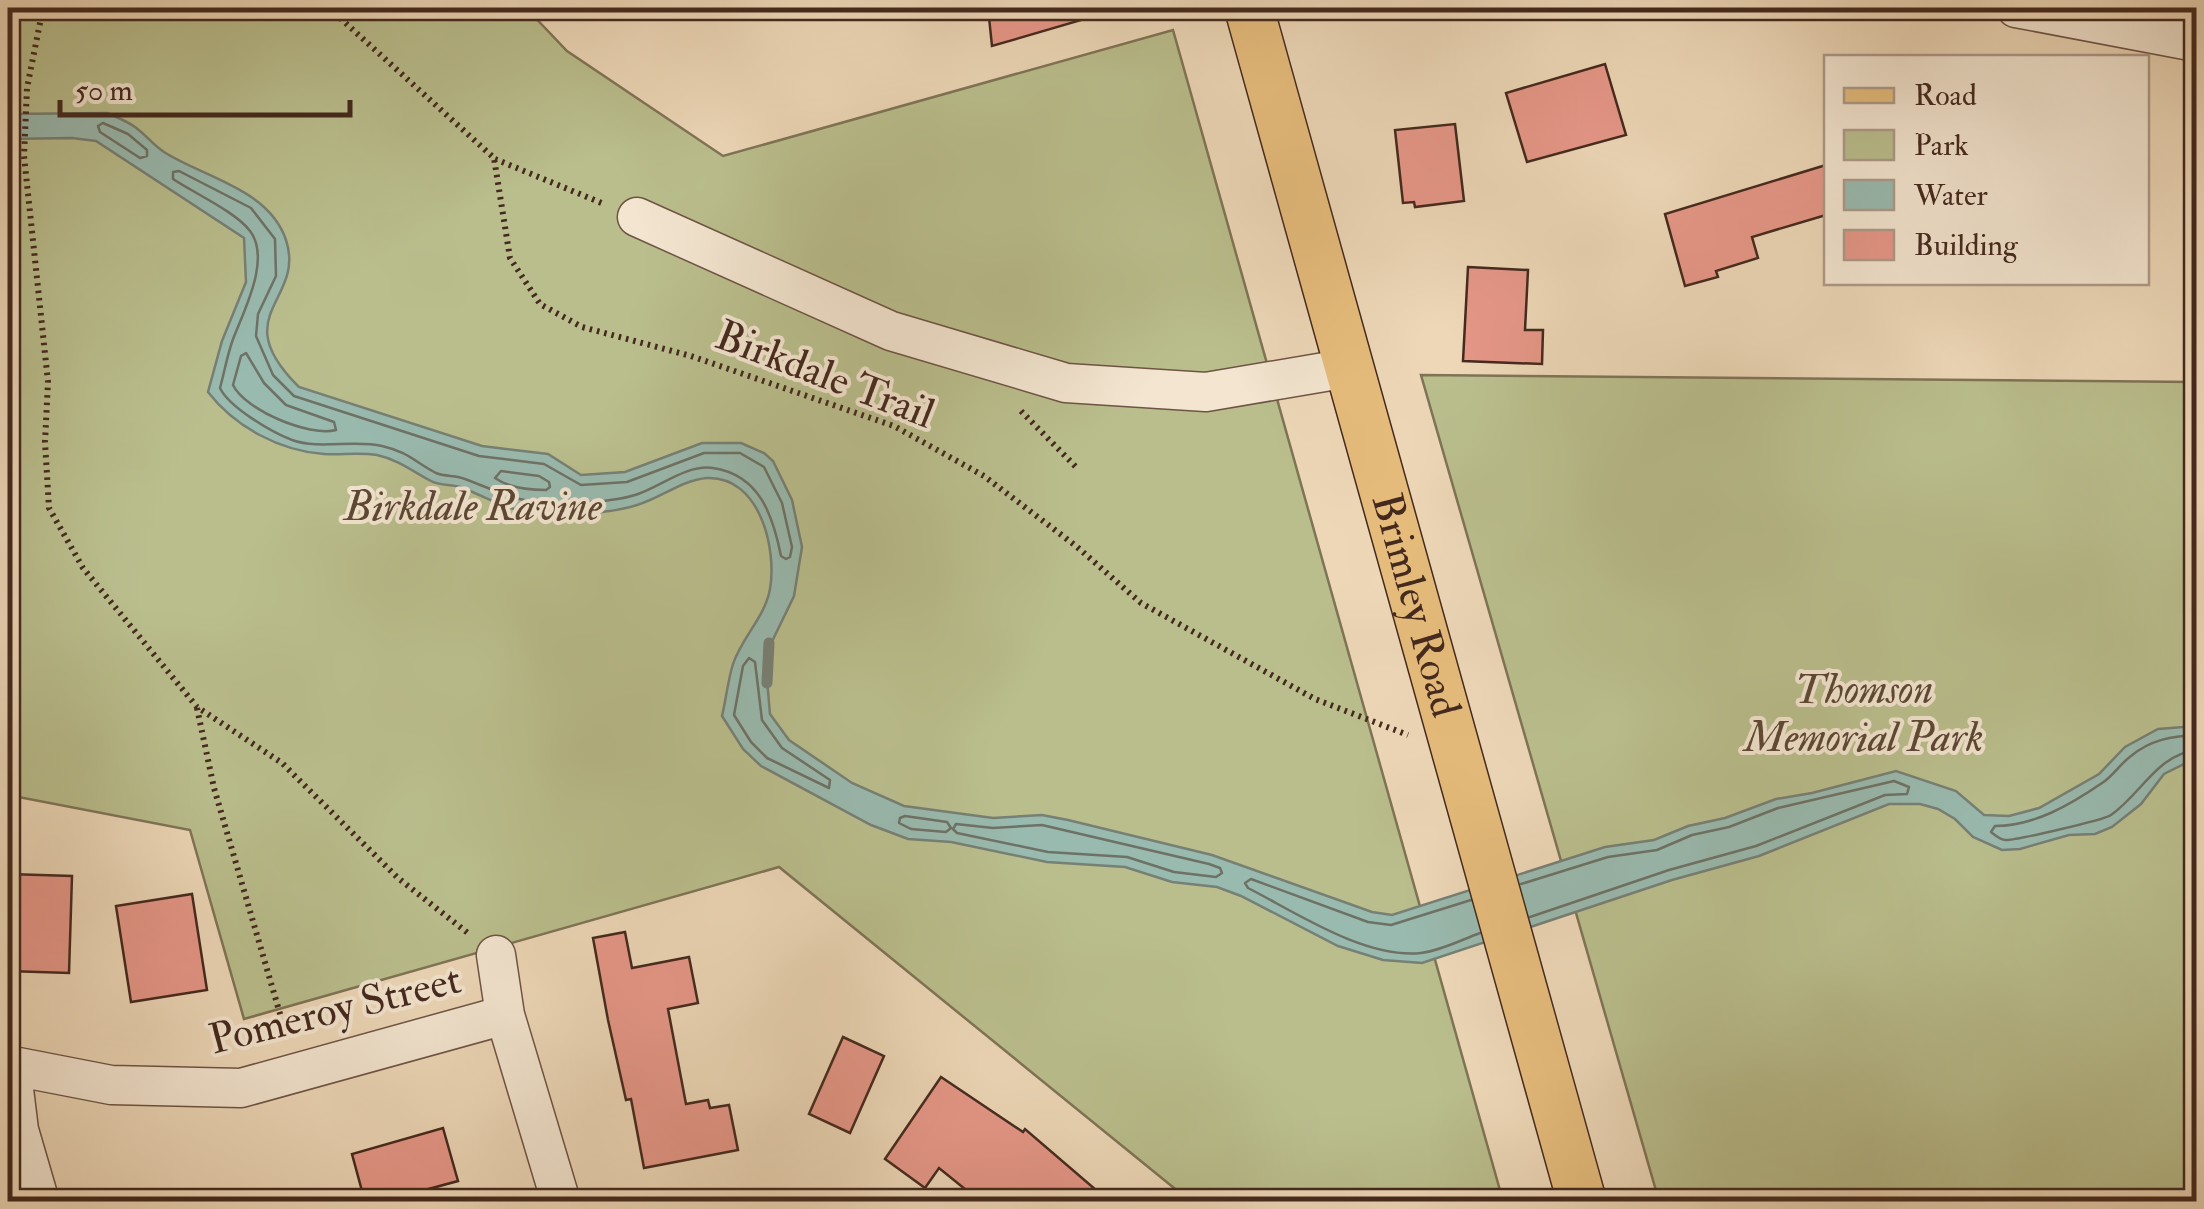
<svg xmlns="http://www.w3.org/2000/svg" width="2204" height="1209" font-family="'IM FELL Double Pica',serif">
<rect width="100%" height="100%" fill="#edd7b7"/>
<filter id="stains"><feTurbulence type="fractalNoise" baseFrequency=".002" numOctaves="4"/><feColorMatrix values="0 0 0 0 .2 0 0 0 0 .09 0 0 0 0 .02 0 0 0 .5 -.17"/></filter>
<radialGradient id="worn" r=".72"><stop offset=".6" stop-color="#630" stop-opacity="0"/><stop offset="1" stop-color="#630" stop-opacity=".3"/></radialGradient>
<!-- green -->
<path fill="#babe8d" stroke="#7f7456" stroke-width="2.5" d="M8 8H526L567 51 723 156 1173 30 1503 1201H1190L779 867 244 1019 190 830 8 795Z
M1421 375 2196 382V1201H1659Z"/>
<!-- water -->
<path fill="#99baaf" stroke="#778075" stroke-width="2.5" d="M107 113C116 117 127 121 135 127 145 134 153 145 164 152 205 178 269 189 286 240 306 301 225 314 299 387L482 446 548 454 581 475 625 472 702 443H741L764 453 773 461 792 500 802 547 794 596 765 656 770 714 789 740 852 783 904 806 993 818 1042 815 1068 820 1212 855 1372 912 1392 915 1605 847 1654 840 1688 826 1725 818 1776 799 1812 793 1896 771 1956 791 1984 815 2009 816 2039 808 2099 774 2125 747 2158 729 2196 726V758L2164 774 2141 804 2112 827 2095 834 2069 835 2020 849 2002 850 1973 837 1955 819 1938 809 1920 804H1889L1759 856 1672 880 1422 963 1383 960 1338 946 1241 896 1217 887 1172 882 1125 867 1047 862 951 842 908 839 871 825 761 766 743 749 722 716C726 699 728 680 733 664 742 637 765 617 770 589 777 549 760 476 707 478 682 480 661 498 637 505 606 515 563 515 531 512 504 510 485 496 460 487 451 484 440 486 431 481 412 471 399 460 377 455 359 452 342 455 324 454 280 451 235 427 208 392L222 341 246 282 244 238 96 141 72 138 8 139V114Z"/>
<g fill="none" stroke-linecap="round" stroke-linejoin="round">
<!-- shore -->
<path stroke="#6e7266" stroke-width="2.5" d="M103 123 128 134 147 150V156L140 158 100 132 98 126Z
M179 171 251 208 275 239 276 276 258 314 256 336 273 375 294 396 479 456 544 464 581 485 627 482 704 453H740L764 467 782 503 792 547 790 557 786 559 781 556C773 516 760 475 713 468 686 464 659 488 635 495 617 501 593 502 575 503 525 506 509 496 465 479 456 475 445 477 436 473 415 462 408 452 382 446 353 439 320 450 292 440 271 432 229 407 220 388 224 373 227 357 232 342 242 314 272 260 250 231 236 212 194 193 173 179V172Z
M246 353 264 383 286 405 334 422 336 430C309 437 245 410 233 385L241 356Z
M501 471 539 476 549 482 550 487 546 490C529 490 509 488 495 478Z
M749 658 755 662 762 720 782 748 830 780 829 788 767 758 751 742 734 715 743 666Z
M2196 735C2172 736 2150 740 2131 756 2120 764 2113 776 2102 783 2070 805 2034 826 1995 826L1991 832C1995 835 1999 839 2005 840 2013 841 2104 820 2111 815 2141 794 2157 755 2196 750
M905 816 947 822 951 828 946 832 911 829 899 823 900 818Z
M956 824 993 828 1042 825 1209 864 1220 868 1222 873 1216 877 1174 872 1127 857 1048 852 957 833 953 829Z
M1521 884 1608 857 1657 850 1692 835 1729 827 1778 808 1894 781 1909 787 1907 794 1885 795 1756 846 1669 870 1530 917
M1471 900 1391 925 1368 922 1251 879 1245 883 1248 888C1295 912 1365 959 1421 953 1440 951 1461 940 1480 933"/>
<!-- stream -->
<path stroke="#778075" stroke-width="11" d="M767 683 769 643"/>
</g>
<!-- building -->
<path fill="#e69788" stroke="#44291e" stroke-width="2.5" d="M988 8H1093L1095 16 992 46Z
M1605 64 1626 135 1527 162 1506 93Z
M1455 124 1464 201 1415 207 1414 202 1403 203 1395 130Z
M1826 165V215L1752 237 1758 258 1716 271 1718 277 1685 286 1665 214Z
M1468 267 1528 270 1525 330H1543L1542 364 1463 361Z
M8 874 72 876 69 973 8 971Z
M192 894 207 990 131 1002 116 906Z
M625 932 632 968 689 957 698 1003 668 1009 686 1104 708 1100 710 1108 729 1105 738 1150 644 1168 631 1099 626 1100 608 1020 593 938Z
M843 1037 884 1056 850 1133 809 1114Z
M941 1077 1023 1132 1025 1129 1110 1202H981L939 1168 925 1188 885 1159Z
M443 1128 458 1181 410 1194 412 1202H365L352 1154Z"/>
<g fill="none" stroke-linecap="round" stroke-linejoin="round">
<defs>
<path id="minor" d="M2016 8 2196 42
M637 217 891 331 1066 383 1206 392 1348 368
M496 955 505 1015 561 1202
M8 1065 111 1085 241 1088 505 1015
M11 1065 19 1130 40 1202"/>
<g id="major">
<path id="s1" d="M1249 8 1582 1202"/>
</g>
</defs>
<!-- minor casing -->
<use href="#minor" stroke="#6e5444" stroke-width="41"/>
<!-- major casing -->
<use href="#major" stroke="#44291e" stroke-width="51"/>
<!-- path -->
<path stroke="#44291e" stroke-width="6" stroke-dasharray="2.5 5" stroke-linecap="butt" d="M43 8 27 88 24 156 48 382 45 442 49 508 83 568 197 707 282 763 398 878 469 934
M329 8 494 158 510 258 540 304 582 327 691 356 894 426 984 476 1076 546 1141 603 1315 699 1408 735
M495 159 604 204
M1021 411 1078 469
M197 708 214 788 283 1024"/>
<!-- minor -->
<use href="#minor" stroke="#f3e5d0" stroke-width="38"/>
<!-- major -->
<use href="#major" stroke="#e6bc7c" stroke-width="48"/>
</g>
<g text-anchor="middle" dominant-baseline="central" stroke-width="8" stroke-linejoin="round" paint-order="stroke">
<!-- street labels -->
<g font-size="42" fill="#44291e" stroke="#f3e5d0">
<text transform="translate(825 375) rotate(21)">Birkdale Trail</text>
<text stroke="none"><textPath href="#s1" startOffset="620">Brimley Road</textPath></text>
<text transform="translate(335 1010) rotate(-14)">Pomeroy Street</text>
</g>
<!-- park labels -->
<g font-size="42" font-style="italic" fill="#5c4734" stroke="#f3e5d0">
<text x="473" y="507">Birkdale Ravine</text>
<text x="1864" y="690">Thomson<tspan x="1864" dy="48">Memorial Park</tspan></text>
</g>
</g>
<!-- margin -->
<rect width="2204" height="1209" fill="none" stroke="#edd7b7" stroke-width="40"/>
<rect x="10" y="10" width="2184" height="1189" fill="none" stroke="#44291e" stroke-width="5"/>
<rect x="20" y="20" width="2164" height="1169" fill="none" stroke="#44291e" stroke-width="2.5"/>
<!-- legend -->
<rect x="1824" y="55" width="325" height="230" fill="#f3e5d0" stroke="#ad9a89" stroke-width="2.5"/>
<rect x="1844" y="88" width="50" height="15" fill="#e6bc7c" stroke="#ad9a89" stroke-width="2.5"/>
<text x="1914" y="105" font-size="30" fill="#44291e">Road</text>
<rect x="1844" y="130" width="50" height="30" fill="#babe8d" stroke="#ad9a89" stroke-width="2.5"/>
<text x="1914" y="155" font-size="30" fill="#44291e">Park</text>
<rect x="1844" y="180" width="50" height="30" fill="#99baaf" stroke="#ad9a89" stroke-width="2.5"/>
<text x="1914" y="205" font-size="30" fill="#44291e">Water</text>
<rect x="1844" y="230" width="50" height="30" fill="#e69788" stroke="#ad9a89" stroke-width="2.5"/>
<text x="1914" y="255" font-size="30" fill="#44291e">Building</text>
<!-- scale -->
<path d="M60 100v15h290v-15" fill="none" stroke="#44291e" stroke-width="5"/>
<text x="75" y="100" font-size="30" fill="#44291e" stroke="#f3e5d0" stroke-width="8" paint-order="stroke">50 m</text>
<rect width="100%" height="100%" filter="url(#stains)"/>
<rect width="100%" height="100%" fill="url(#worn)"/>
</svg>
